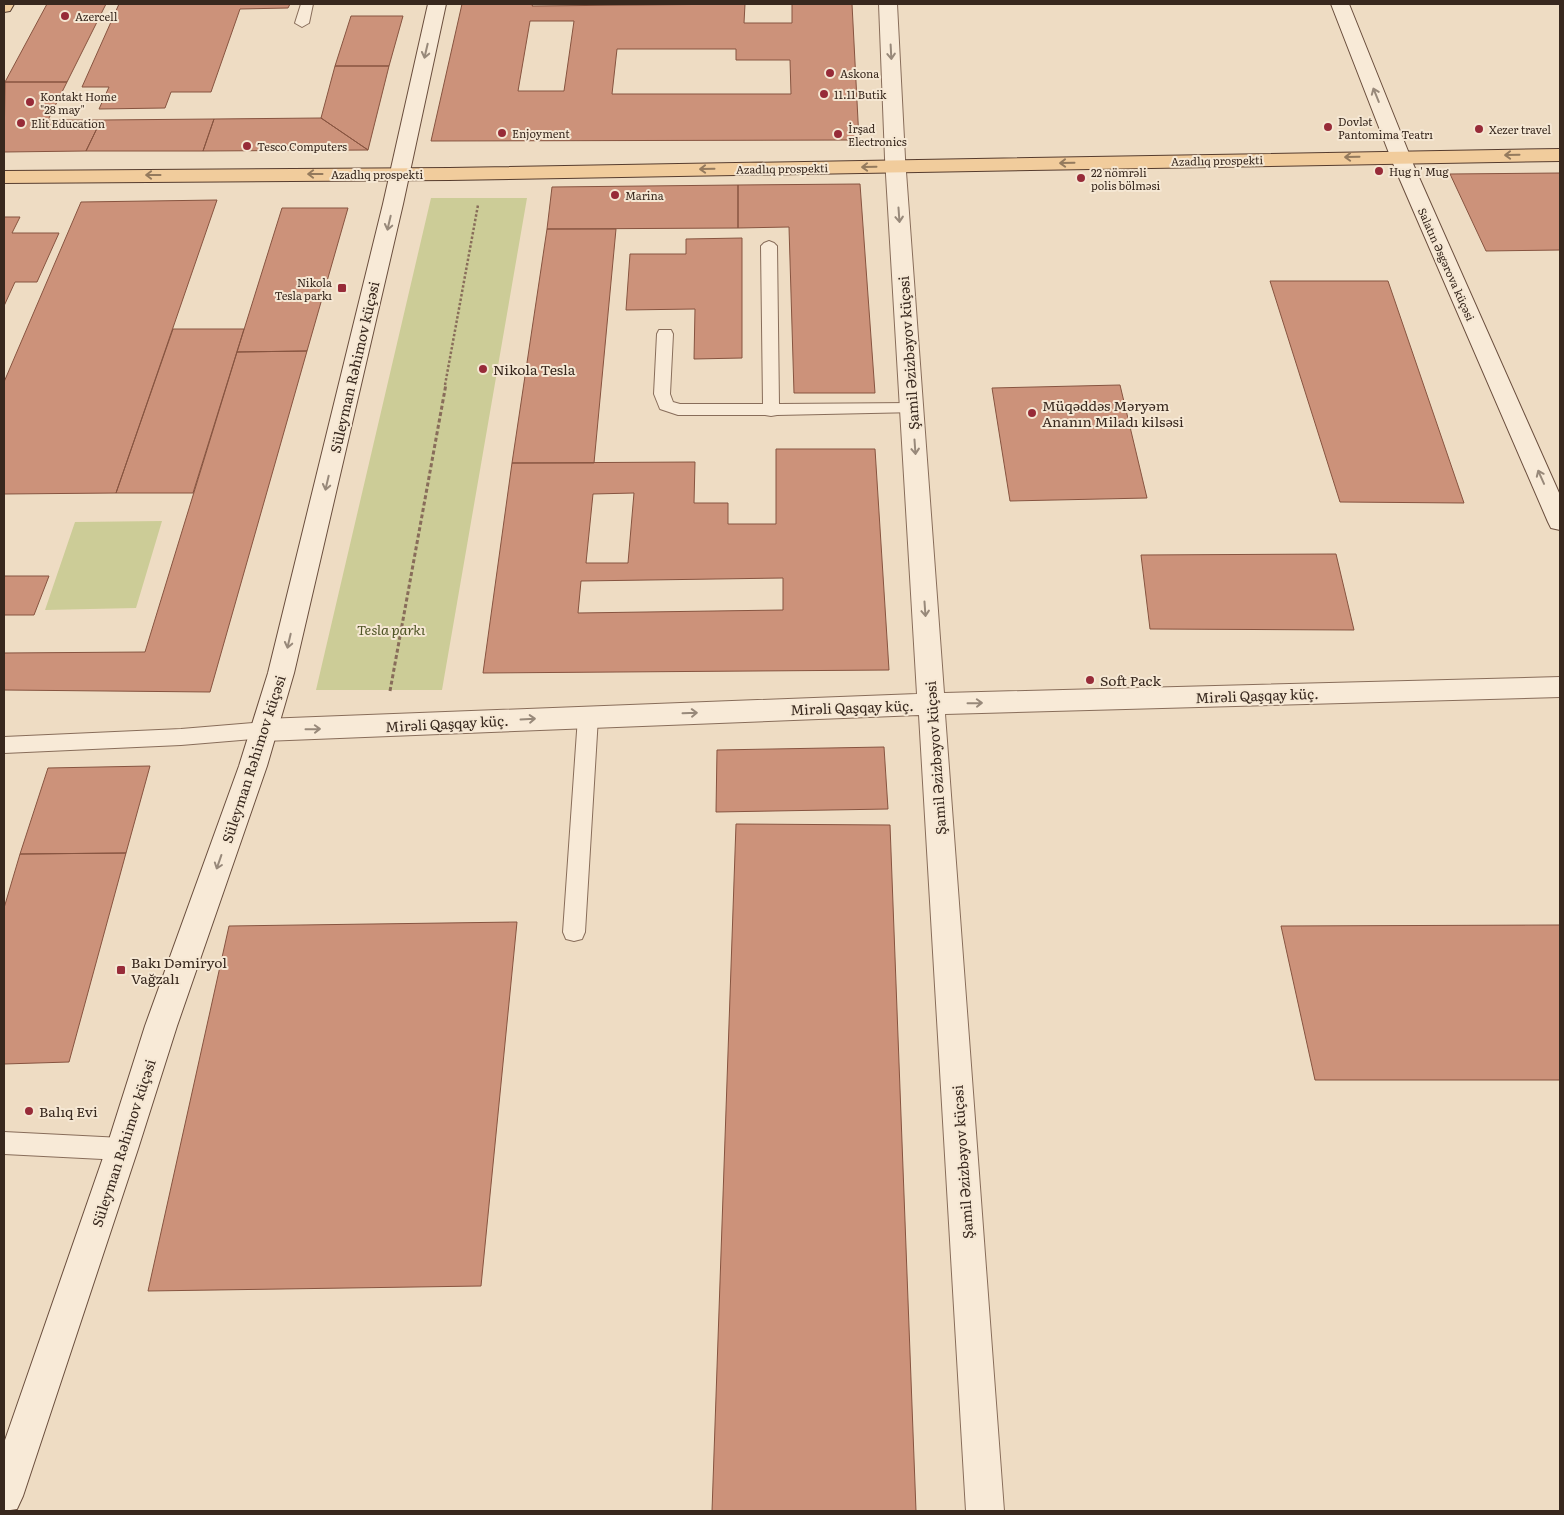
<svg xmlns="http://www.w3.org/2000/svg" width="1564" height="1515" font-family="Literata,serif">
<rect width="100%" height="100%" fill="#eedcc3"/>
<!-- green -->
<path fill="#cccc97" d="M431 198H527L442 690H316Z
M162 521 136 608 45 610 75 522Z"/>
<!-- building -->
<path fill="#cc927a" stroke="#875440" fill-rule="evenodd" d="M47 4H106L67 82H5Z
M119 4H290L288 8 240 9 211 92H171L165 108 99 109 109 87H82Z
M462 4H533L532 6 745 4 744 23H792V4H852L859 140 431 141ZM530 21H574L564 91H518ZM617 49H736V60H790L791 94H612Z
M351 16H403L389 66H335Z
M335 66H389L368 150 321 118Z
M5 82H67L48 120H101L86 151 4 152Z
M321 118 368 150 203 151 214 119Z
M214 119 203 151H86L101 120Z
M1560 173V250L1486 251 1450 174Z
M860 184 875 393H794L789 227 738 228V185Z
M738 185V228L547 229 552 187Z
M217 200 116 493 4 494V382L81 202Z
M282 208H348L307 351 237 352Z
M4 217H20L12 233H59L37 282H15L4 306Z
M547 229H616L594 463H512Z
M742 238V358L694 359 695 309 626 310 630 254H686V239Z
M1270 281H1388L1464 503 1340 502Z
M173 329H244L193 493H116Z
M307 351 210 692 4 690V653L145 652 237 352Z
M1120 385 1147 498 1010 501 992 388Z
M776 449H875L889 670 483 673 512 463 695 462 694 503H728V524H776ZM634 493 628 563H586L593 494ZM783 578V610L578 613 581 581Z
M1336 554 1354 630 1150 629 1141 555Z
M4 576H49L34 615H4Z
M884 747 888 809 716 812 717 750Z
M150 766 126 853 20 854 48 768Z
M736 824 890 825 916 1511H712Z
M126 853 69 1062 4 1064V908L20 854Z
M517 922 481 1286 148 1291 229 926Z
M1560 925V1080H1315L1281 926Z"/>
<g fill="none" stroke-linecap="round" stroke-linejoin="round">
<defs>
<path id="service" d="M301 4H313L309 23 302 27 295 23Z
M769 241 774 243 777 246 779 404 912 403 918 404 920 408 918 412 777 415 771 416 765 415H678L660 409 654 394 657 334 659 330H671L673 334 670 394 673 402 680 404H763L761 246 764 243Z
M588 709 595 712 598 717 585 932 582 939 574 941 566 939 563 932 578 717 581 712Z
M264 722 271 725 274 730 271 735 264 738 181 745 4 753V737L181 729Z
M4 1132 122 1138 130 1141 134 1149 130 1157 122 1160 4 1154Z"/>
<path id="minor" d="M879 4H897L905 158 944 693 1560 677V697L945 714 1004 1511H966L919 715 264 741 254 737 250 730 254 723 264 719 917 694 885 158Z"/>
<path id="secondary" d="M428 4H446L403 204 294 673 267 766 177 1026 138 1149 23 1496 17 1509 4 1511V1443L106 1149 145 1026 239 766 268 673 383 204Z
M1331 4H1349L1414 166 1560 495V530L1551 528 1548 522 1394 166Z"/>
<path id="primary" d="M4 4H14L10 11 4 12Z
M1560 149V161L449 180 4 183V171L449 168Z"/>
</defs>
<!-- service casing -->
<use href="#service" stroke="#886d5a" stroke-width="2"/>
<!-- minor casing -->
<use href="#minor" stroke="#886d5a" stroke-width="2"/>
<!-- secondary casing -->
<use href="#secondary" stroke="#6a4e3d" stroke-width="2"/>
<!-- primary casing -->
<use href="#primary" stroke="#563c2e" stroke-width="2"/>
<!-- path-far1 -->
<path stroke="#886d5a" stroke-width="2.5" stroke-dasharray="2.5 2" stroke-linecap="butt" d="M445 385 478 205"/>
<!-- path -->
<path stroke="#886d5a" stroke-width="3" stroke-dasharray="4 2.5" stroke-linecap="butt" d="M390 691 446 384"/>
<!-- service -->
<use href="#service" fill="#f8ead7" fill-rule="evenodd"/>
<!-- minor -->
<use href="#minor" fill="#f8ead7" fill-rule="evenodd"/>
<!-- secondary -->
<use href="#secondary" fill="#f8ead7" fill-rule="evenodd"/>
<!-- primary -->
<use href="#primary" fill="#f1cc9c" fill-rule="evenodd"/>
</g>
<!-- one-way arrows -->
<defs><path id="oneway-shaft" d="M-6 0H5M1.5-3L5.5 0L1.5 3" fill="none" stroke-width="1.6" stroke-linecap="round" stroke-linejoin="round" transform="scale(1.25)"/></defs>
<g stroke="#98897a">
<use href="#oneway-shaft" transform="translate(426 51) rotate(103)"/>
<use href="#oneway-shaft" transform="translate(891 52) rotate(87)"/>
<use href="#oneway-shaft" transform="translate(1376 95) rotate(-112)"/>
<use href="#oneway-shaft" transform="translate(899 215) rotate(86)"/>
<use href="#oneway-shaft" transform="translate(389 223) rotate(103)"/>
<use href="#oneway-shaft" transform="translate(915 447) rotate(86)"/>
<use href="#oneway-shaft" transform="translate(1541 477) rotate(-114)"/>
<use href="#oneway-shaft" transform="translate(327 483) rotate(103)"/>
<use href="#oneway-shaft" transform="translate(925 609) rotate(86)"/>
<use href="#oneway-shaft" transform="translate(289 641) rotate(103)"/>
<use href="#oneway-shaft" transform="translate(975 703) rotate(-1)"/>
<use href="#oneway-shaft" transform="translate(690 713) rotate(-2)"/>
<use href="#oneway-shaft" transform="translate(528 719) rotate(-3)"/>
<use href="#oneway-shaft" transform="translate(313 729) rotate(-1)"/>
<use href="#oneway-shaft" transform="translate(219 862) rotate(109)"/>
</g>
<g stroke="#947a5d">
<use href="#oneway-shaft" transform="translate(1512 155) rotate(179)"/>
<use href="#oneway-shaft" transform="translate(1352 157) rotate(179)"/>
<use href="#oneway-shaft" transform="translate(1067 163) rotate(179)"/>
<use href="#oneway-shaft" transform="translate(869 167) rotate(179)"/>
<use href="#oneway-shaft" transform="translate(707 169) rotate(179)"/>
<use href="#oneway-shaft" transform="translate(315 174) rotate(180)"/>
<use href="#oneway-shaft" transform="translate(153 175) rotate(180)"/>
</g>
<!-- markers -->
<g fill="#972b38" stroke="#f5e7d3" stroke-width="2">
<circle cx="65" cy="16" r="5"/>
<circle cx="830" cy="73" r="5"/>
<circle cx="824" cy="94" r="5"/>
<circle cx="30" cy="102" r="5"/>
<circle cx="21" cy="123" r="5"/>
<circle cx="1328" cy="127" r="5"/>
<circle cx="1479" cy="129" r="5"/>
<circle cx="502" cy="133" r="5"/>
<circle cx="838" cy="134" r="5"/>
<circle cx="247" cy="146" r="5"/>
<circle cx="1379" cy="171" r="5"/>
<circle cx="1081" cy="178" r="5"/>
<circle cx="615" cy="195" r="5"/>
<rect x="337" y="283" width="10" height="10" rx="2.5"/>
<circle cx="483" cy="369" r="5"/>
<circle cx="1032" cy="413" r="5"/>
<circle cx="1090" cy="680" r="5"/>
<rect x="116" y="965" width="10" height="10" rx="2.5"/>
<circle cx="29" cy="1111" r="5"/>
</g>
<g text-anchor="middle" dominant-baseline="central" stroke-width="4" stroke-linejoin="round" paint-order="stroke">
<!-- far-poi labels -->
<g font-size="11" fill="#38281e" stroke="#f5e7d3" text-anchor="start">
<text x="75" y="16">Azercell</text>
<text x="840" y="73">Askona</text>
<text x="834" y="94">11.11 Butik</text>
<text x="40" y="96">Kontakt Home<tspan x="40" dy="13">"28 may"</tspan></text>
<text x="1338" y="121">Dovlət<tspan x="1338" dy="13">Pantomima Teatrı</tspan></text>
<text x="31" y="123">Elit Education</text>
<text x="848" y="128">İrşad<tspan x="848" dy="13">Electronics</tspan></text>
<text x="1489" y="129">Xezer travel</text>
<text x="512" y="133">Enjoyment</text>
<text x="257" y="146">Tesco Computers</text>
<text x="1389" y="171">Hug n' Mug</text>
<text x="1091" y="172">22 nömrəli<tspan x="1091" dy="13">polis bölməsi</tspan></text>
<text x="625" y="195">Marina</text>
<text x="332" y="282" text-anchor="end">Nikola<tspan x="332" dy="13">Tesla parkı</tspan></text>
</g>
<!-- far-street labels -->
<g font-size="11" fill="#38281e" stroke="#f5e7d3">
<text transform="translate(1217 160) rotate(-1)">Azadlıq prospekti</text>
<text transform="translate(782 168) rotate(-1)">Azadlıq prospekti</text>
<text x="377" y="174">Azadlıq prospekti</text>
<text transform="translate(1447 264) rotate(66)">Salatın Əsgərova küçəsi</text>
</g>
<!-- street labels -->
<g font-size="14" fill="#38281e" stroke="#f5e7d3">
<text transform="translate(908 353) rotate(-94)">Şamil Əzizbəyov küçəsi</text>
<text transform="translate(354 367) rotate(-77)">Süleyman Rəhimov küçəsi</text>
<text transform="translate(1257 695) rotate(-2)">Mirəli Qaşqay küç.</text>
<text transform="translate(852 707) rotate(-2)">Mirəli Qaşqay küç.</text>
<text transform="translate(447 723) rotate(-3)">Mirəli Qaşqay küç.</text>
<text transform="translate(935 758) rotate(-94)">Şamil Əzizbəyov küçəsi</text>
<text transform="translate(253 759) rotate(-72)">Süleyman Rəhimov küçəsi</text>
<text transform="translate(123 1143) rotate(-72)">Süleyman Rəhimov küçəsi</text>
<text transform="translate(962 1162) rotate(-94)">Şamil Əzizbəyov küçəsi</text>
</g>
<!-- poi labels -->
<g font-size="14" fill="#38281e" stroke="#f5e7d3" text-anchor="start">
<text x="493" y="369">Nikola Tesla</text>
<text x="1042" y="405">Müqəddəs Məryəm<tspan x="1042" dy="16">Ananın Miladı kilsəsi</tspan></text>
<text x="1100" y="680">Soft Pack</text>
<text x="131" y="962">Bakı Dəmiryol<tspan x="131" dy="16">Vağzalı</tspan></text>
<text x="39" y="1111">Balıq Evi</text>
</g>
<!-- park labels -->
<g font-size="14" font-style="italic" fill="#4e5425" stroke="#f5e7d3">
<text x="391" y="629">Tesla parkı</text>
</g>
</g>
<!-- border -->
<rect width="1564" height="1515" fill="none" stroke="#38281e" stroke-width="10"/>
</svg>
